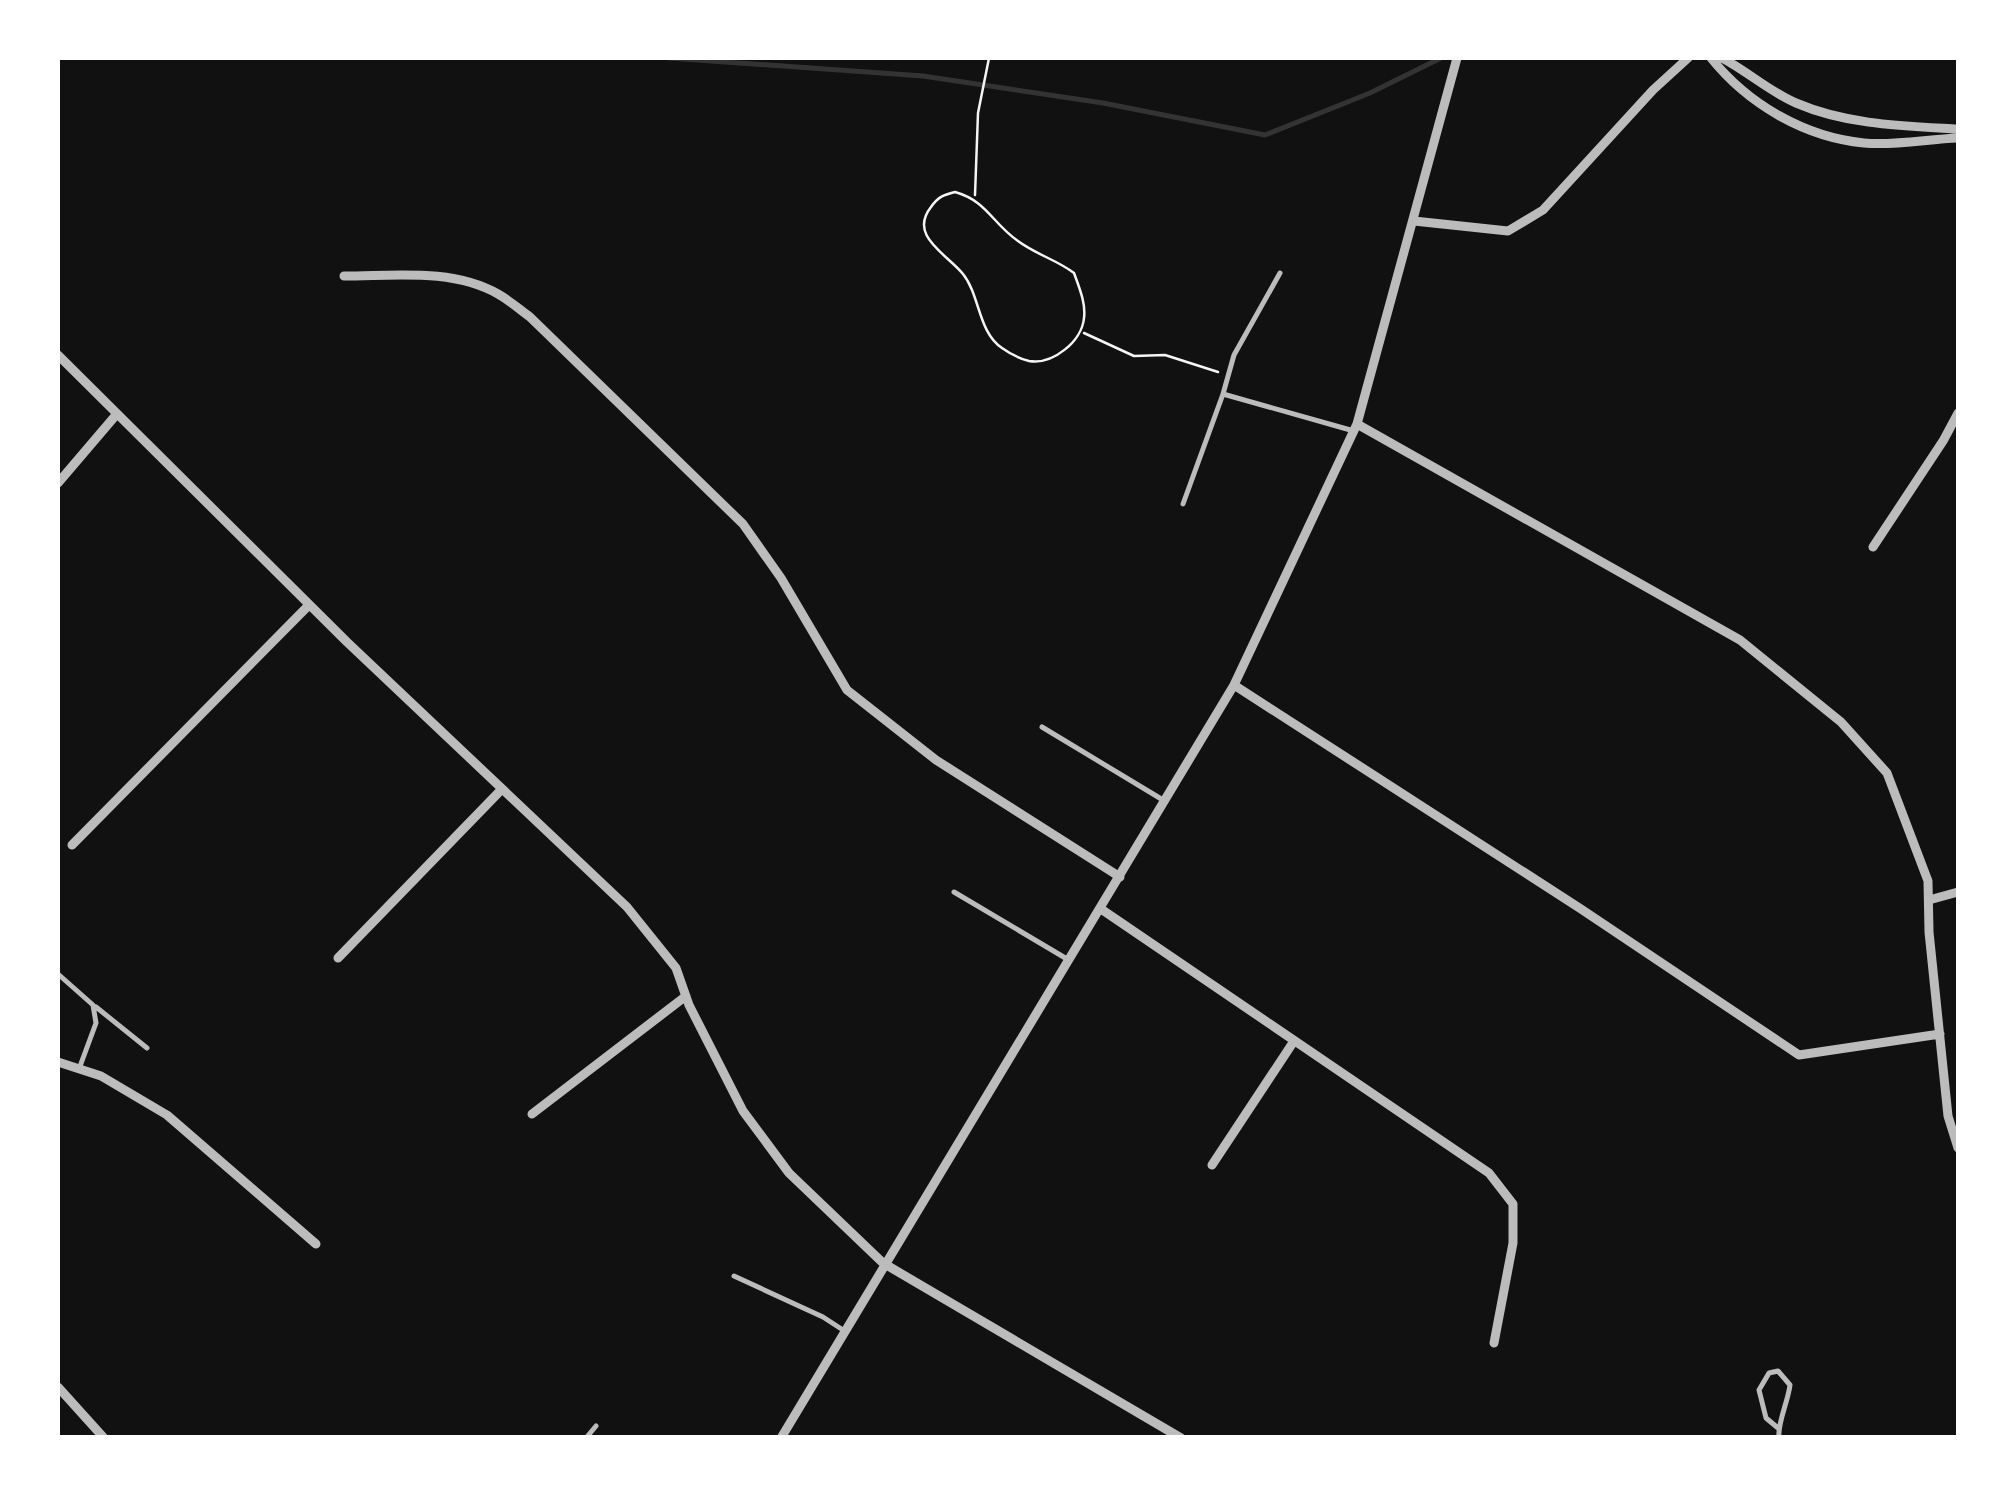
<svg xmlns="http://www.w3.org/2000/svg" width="2016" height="1495" font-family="'Exo 2',sans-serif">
<rect width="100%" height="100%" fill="#111"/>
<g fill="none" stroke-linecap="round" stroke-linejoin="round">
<!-- stream -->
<path stroke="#333" stroke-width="5" d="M669 58 923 76 1103 103 1265 135 1370 93 1441 58"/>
<!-- path -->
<path stroke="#f5f5f5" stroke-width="2.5" d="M955 192C987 201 992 223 1018 241 1035 254 1057 260 1074 273 1079 287 1086 303 1084 318 1082 341 1053 365 1029 361 1021 359 1009 353 1002 348 978 332 980 295 963 274 947 254 908 236 931 207 938 197 943 195 955 192Z
M975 195 978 113 989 58
M1084 333 1134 356 1165 355 1218 372"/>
<!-- service -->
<path stroke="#bcbcbc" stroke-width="5" d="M1223 394 1354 431
M1183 504 1223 394 1234 355 1280 273
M1042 727 1163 800
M954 892 1067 959
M58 974 93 1005 96 1023 79 1069
M96 1007 147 1048
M734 1276 823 1317 843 1330
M1778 1428 1766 1418 1759 1390 1769 1373 1778 1371 1790 1385C1788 1402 1777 1424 1779 1438
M586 1438 596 1426"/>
<!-- minor -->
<path stroke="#bcbcbc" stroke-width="9" d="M1711 58C1748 104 1804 137 1864 143 1894 146 1928 139 1958 138
M1722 58C1747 71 1770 92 1796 103 1847 125 1904 126 1958 129
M1414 221 1508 231 1543 210 1653 90 1688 58
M344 276C394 276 452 268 498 294 509 300 519 309 530 317L743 524 781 578 847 690 936 760 1120 877
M58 355 347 642 627 907 676 968 689 1005 743 1111 789 1173 883 1263 1181 1438
M1357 424 1740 640 1841 722 1887 773 1928 881 1929 932 1948 1116 1958 1148
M58 483 116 415
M1873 547 1943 441 1958 413
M1234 685 1581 909 1799 1055 1940 1034
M72 845 309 605
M1929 900 1958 892
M1101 909 1489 1173 1513 1204V1243L1494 1343
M338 958 502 789
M58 1062 101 1076 167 1115 316 1244
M532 1114 686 996
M1212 1165 1294 1041
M58 1387 104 1438
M781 1438 1234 685 1357 424 1457 58"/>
</g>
<!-- border -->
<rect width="2016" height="1495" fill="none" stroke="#ffffff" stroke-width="120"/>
</svg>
